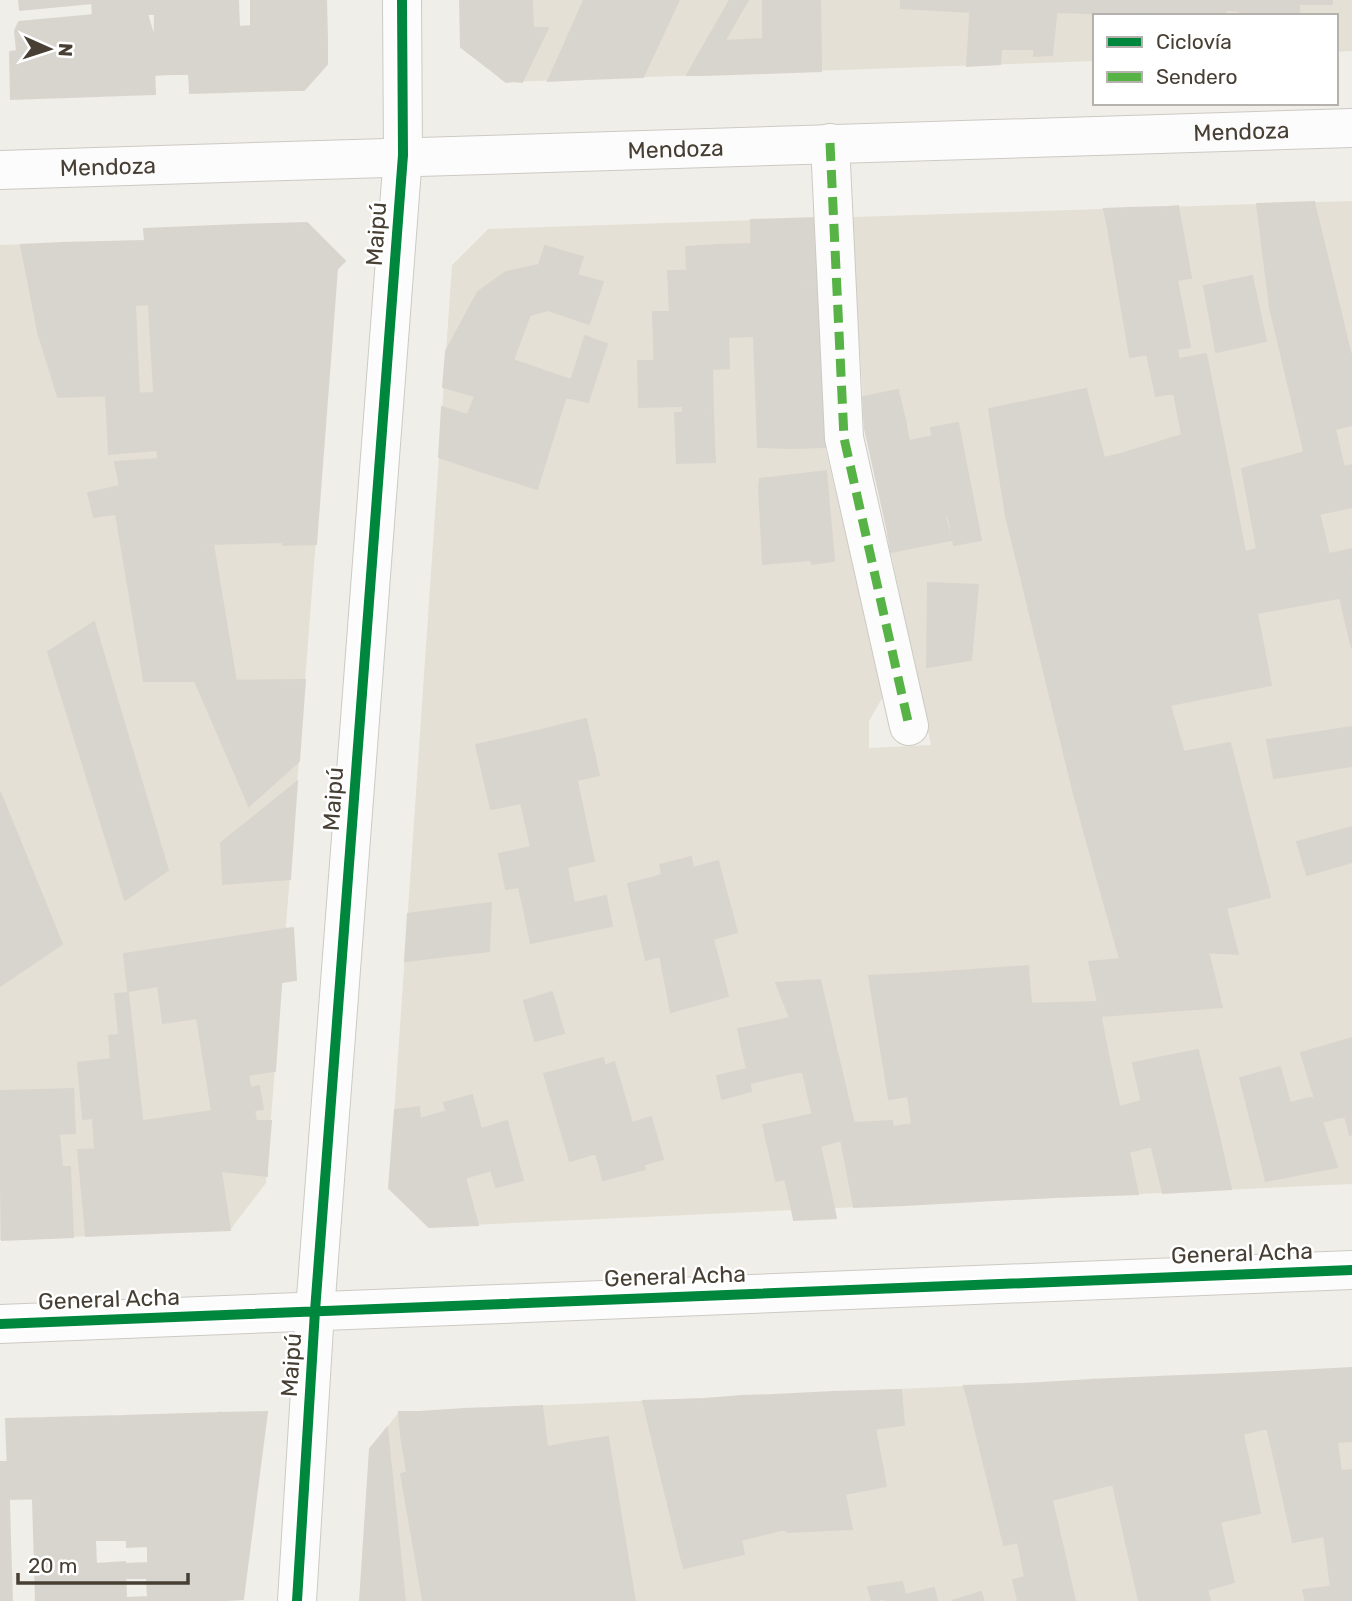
<svg xmlns="http://www.w3.org/2000/svg" width="1352" height="1601" font-family="Rubik,sans-serif">
<rect width="100%" height="100%" fill="#f0eee8"/>
<!-- residential -->
<path fill="#e5e0d5" d="M460 0H1352V51L1336 52V16H1095V61L506 82 461 47Z
M1352 201V1184L429 1227 389 1188 452 265 488 229 817 218 825 447 884 695 869 721V748L931 745 865 429 851 217Z
M302 235 337 269 266 1183 230 1230 0 1240V245Z
M1352 1368V1601H360L370 1449 399 1412Z"/>
<!-- building -->
<path fill="#d8d5cf" stroke="#d9d5ce" stroke-width="2" d="M19 0H92V3L20 10Z
M92 0H144L145 7 119 8 124 95 97 96Z
M144 0H238L239 27 252 26 253 91 225 92 224 71 154 75 155 14H145Z
M251 0H264V20L251 21Z
M264 0H326L327 39 291 41 292 90 253 91 251 21 264 20Z
M460 0H532L533 28H548L522 82 514 81V70H491L461 47Z
M584 0H679L643 77 587 79 586 48 566 41Z
M730 0H748L705 75H687Z
M763 0H820L821 55 767 56V73L705 75 724 41 763 39Z
M901 0H971L970 12 901 8Z
M971 0H1058L1056 17 1037 16 1034 49H1001L1000 64 967 66Z
M1058 0H1141L1140 15 1056 12Z
M1141 0H1226L1225 16H1140Z
M1226 0H1299V16H1239L1240 11 1226 10Z
M1299 0H1332V4H1299Z
M145 7 153 34 155 94 124 95 119 8Z
M93 15 97 96 11 99 10 52 17 51 15 31 19 22Z
M1037 16 1056 17 1052 55 1034 56Z
M327 39V64L304 90H292L291 41Z
M566 41 586 48 587 79 548 81Z
M821 55V71L767 73V56Z
M491 70H514V81L506 82Z
M224 71 225 92 190 93 189 72Z
M1314 202 1352 359V379L1290 392 1270 308 1257 204Z
M1178 206 1191 278 1177 280 1190 347 1130 357 1108 228 1171 216 1168 207Z
M1168 207 1171 216 1130 224 1127 208Z
M1127 208 1130 224 1108 228 1104 209Z
M817 218 819 281 752 282 751 220Z
M307 223 345 261 337 269 302 235 238 238V225Z
M238 225V238L145 241 144 229Z
M302 235 337 269 316 544 283 545 238 238Z
M238 238 256 371 153 375 145 241Z
M145 241 149 304 135 305 137 352 64 354 61 243Z
M61 243 64 354 137 352 139 394 58 397 38 332 21 245Z
M751 244 752 254 717 255 716 245Z
M716 245 717 255 752 254 754 336 728 337 726 270 687 271 686 247Z
M545 246 583 257 577 275 539 265Z
M539 265 603 282 589 324 548 310 530 315 513 360 571 380 537 489 477 470 493 423 468 414 475 396 443 387 446 351 478 292 506 272Z
M726 270 729 368 712 369 713 412 692 413 690 388H681L680 378 655 379 653 312H670L668 271Z
M1252 276 1266 341 1216 352 1204 286Z
M819 281 822 366 789 368 792 448 758 447 752 282Z
M585 336 607 344 588 402 566 397Z
M1177 349 1183 386 1173 388 1174 393 1156 396 1147 354Z
M1206 354 1220 423 1182 435 1173 388 1183 386 1179 359Z
M638 361H654L655 379 680 378 681 388H690L692 413H683V406L639 407Z
M822 366 825 447 792 448 789 368Z
M256 371 282 542 172 545 158 459 153 375Z
M1352 379V425L1335 429 1344 467 1352 465V507L1319 514 1290 392Z
M1086 389 1104 458 1121 454 1170 705 1054 713 1006 516 989 409Z
M898 390 905 420 865 429 863 397Z
M154 393 157 450 109 454 106 395Z
M442 407 493 423 477 470 439 457Z
M713 412 715 462 677 463 675 413Z
M905 420 909 441 933 436 948 515 887 527 865 429Z
M958 423 981 540 954 545 931 428Z
M1220 423 1271 685 1170 705 1121 454Z
M1305 452 1339 598 1257 613 1245 552 1257 549 1242 469 1259 464 1261 475 1255 476 1257 491 1292 484 1287 466 1280 468 1279 459Z
M158 459 172 545 195 681H144L116 514 94 517 88 493 120 486 115 462Z
M1279 459 1280 468 1287 466 1292 484 1257 491 1255 476 1261 475 1259 464Z
M826 471 834 561 812 564 811 560 821 559 814 508 811 509 807 484 759 489 760 479Z
M807 484 811 509 814 508 821 559 763 564 759 489Z
M945 516 951 540 891 552 887 527Z
M213 544 236 681H195L172 545Z
M1352 549V574L1335 577 1329 554Z
M1352 574V648L1335 577Z
M928 583 978 585 971 660 927 667Z
M94 622 168 870 125 900 48 652Z
M305 680 299 761 249 806 195 681Z
M1170 705 1189 770 1075 798 1054 713Z
M586 719 599 775 537 789 525 734Z
M1352 727V766L1274 778 1267 740Z
M525 734 537 789 577 781 594 861 567 867 574 903 606 896 612 926 531 943 519 887 506 889 499 854 531 847 521 803 491 809 476 745Z
M1230 743 1270 897 1226 908 1183 752Z
M1189 770 1226 908 1238 954 1180 951 1154 856 1095 871 1075 798Z
M297 782 290 879 223 884 221 843Z
M0 792 62 944 0 986Z
M1352 827V862L1307 875 1297 842Z
M1154 856 1180 951H1208L1222 1007 1101 1016 1089 962 1120 959 1095 871Z
M691 857 693 868 718 861 737 932 713 939 728 996 671 1012 660 956 646 960 628 884 662 875 660 865Z
M491 903 489 951 405 961 408 914Z
M293 928 296 980 282 982 285 929Z
M285 929 275 1071 248 1075 256 1121H271L267 1170 220 1165 230 1230 155 1233 143 1121 212 1111 197 1018 163 1023 158 986 128 991 124 954Z
M1028 966 1031 1003 950 1008 944 972Z
M944 972 977 1201 905 1205 893 1127 912 1124 908 1096 889 1099 869 976Z
M820 980 857 1136 820 1146 790 1018 776 983Z
M552 992 564 1033 535 1041 524 1001Z
M128 993 155 1233 107 1235 106 1222 85 1223 78 1150 109 1149 107 1117 83 1119 78 1063 111 1059 109 1036 119 1035 115 994Z
M1098 1002 1107 1049 1023 1054 1019 1004Z
M1019 1004 1023 1054 957 1062 950 1008Z
M790 1018 802 1071 750 1083 738 1029Z
M1352 1038V1099L1341 1102 1344 1116 1322 1122 1301 1053Z
M1107 1049 1138 1194 1054 1197 1039 1052Z
M1198 1050 1218 1132 1151 1144 1133 1063Z
M1039 1052 1054 1197 977 1201 957 1062Z
M603 1058 605 1066 614 1062 619 1078 611 1080 619 1111 628 1109 645 1169 603 1180 592 1138 565 1144 544 1074Z
M1280 1067 1290 1103 1314 1097 1337 1167 1266 1181 1240 1078Z
M747 1069 751 1091 722 1099 717 1076Z
M619 1078 628 1109 619 1111 611 1080Z
M259 1086 263 1109 253 1110 250 1088Z
M73 1089 75 1133 0 1137V1091Z
M472 1095 481 1129 507 1121 523 1180 496 1187 491 1170 465 1178 444 1103Z
M1352 1099V1134L1350 1135 1341 1102Z
M1141 1101 1152 1146 1129 1152 1119 1107Z
M419 1107 420 1119 447 1111 478 1225 429 1227 389 1188 395 1110Z
M813 1114 834 1208 792 1210 785 1179 776 1181 763 1125Z
M107 1117 109 1149H95L93 1118Z
M651 1117 663 1159 643 1165 632 1123Z
M892 1121 905 1205 854 1207 841 1140 857 1136 854 1123Z
M1218 1132 1231 1189 1163 1193 1151 1144Z
M59 1134 62 1167H70L73 1237 2 1240 0 1137Z
M592 1138 596 1153 570 1161 565 1144Z
M220 1165 267 1170V1176L221 1171Z
M834 1208 836 1218 794 1220 792 1210Z
M106 1222 107 1235 86 1236 85 1223Z
M1352 1368V1441L1337 1442 1341 1471 1352 1470V1584L1331 1587 1324 1536 1293 1542 1255 1373Z
M1255 1373 1267 1428 1243 1434 1260 1513 1220 1522 1234 1582 1207 1590 1157 1377Z
M1157 1377 1190 1516 1155 1524 1152 1514 1121 1520 1090 1380Z
M1090 1380 1113 1484 1052 1500 1037 1438 1055 1434 1043 1383Z
M1043 1383 1055 1434 1037 1438 1024 1384Z
M1024 1384 1033 1418 1006 1423 1003 1428 995 1399 969 1404 964 1386Z
M901 1390 904 1425 875 1429 868 1391Z
M868 1391 886 1486 845 1494 852 1529 787 1532 778 1508 775 1509 764 1476 768 1474 741 1396 775 1395 780 1408 834 1397 832 1392Z
M832 1392 834 1397 780 1408 775 1395Z
M741 1396 768 1474 764 1476 785 1529 741 1540 706 1399Z
M706 1399 741 1540 680 1554 643 1401Z
M995 1399 1009 1464 985 1469 969 1404Z
M542 1406 547 1447 499 1455 491 1408Z
M491 1408 499 1455 547 1447 570 1601H540L537 1579 520 1581 521 1591 487 1596 463 1409Z
M463 1409 484 1570 454 1575 450 1549 415 1554 401 1474 407 1472 401 1436 426 1431 421 1412Z
M267 1412 263 1443 220 1413Z
M399 1412H421L426 1431 401 1436Z
M220 1413 263 1443 243 1599 227 1600Z
M220 1413 223 1480 125 1483 123 1416Z
M123 1416 126 1540H95L96 1564 125 1562 126 1601H36L33 1499 49 1498 46 1418Z
M46 1418 49 1498 9 1499 6 1419Z
M1033 1418 1050 1493 1011 1503 1016 1524 1056 1517 1075 1601H1018L1013 1580 1025 1577 1018 1542 1004 1545 985 1469 1009 1464 1001 1433 1006 1423Z
M387 1428 405 1601H360L370 1449Z
M608 1437 610 1450 576 1455 574 1442Z
M574 1442 576 1455 610 1450 635 1601H570L547 1447Z
M0 1462H8L10 1538H0Z
M223 1480 227 1601H126V1598L148 1597 147 1578H126L125 1564 148 1563V1546L127 1547 125 1483Z
M1050 1493 1056 1517 1016 1524 1011 1503Z
M1152 1514 1155 1524 1190 1516 1210 1601H1139L1121 1520Z
M0 1538H10L12 1601H0Z
M741 1540 744 1554 684 1568 680 1554Z
M450 1549 454 1575 484 1570 488 1601H423L415 1554Z
M537 1579 540 1601H488L487 1596 521 1591 520 1581Z
M902 1582 905 1595 872 1601 868 1587Z
M1352 1584V1601H1306L1303 1590Z
M934 1588 937 1601H884L905 1595Z
M981 1592 984 1601H952Z"/>
<g fill="none" stroke-linecap="round" stroke-linejoin="round">
<defs>
<g id="minor">
<path d="M830 143 844 438 909 726"/>
<path id="s1" d="M0 170 1352 128"/>
<path d="M0 1324 1352 1270"/>
<path d="M297 1601 315 1311 403 155 402 0"/>
</g>
</defs>
<!-- minor casing -->
<use href="#minor" stroke="#cdcac4" stroke-width="40"/>
<!-- minor -->
<use href="#minor" stroke="#fdfcfc" stroke-width="38"/>
<!-- quiet -->
<path stroke="#57b346" stroke-width="9" stroke-dasharray="18 9" stroke-linecap="butt" d="M830 143 844 438 909 726"/>
<defs>
<path id="cycleway" d="M0 1324 1352 1270
M297 1601 315 1311 403 155 402 0"/>
</defs>
<!-- cycleway casing -->
<use href="#cycleway" stroke="#fff" stroke-width="15"/>
<!-- cycleway -->
<use href="#cycleway" stroke="#00873e" stroke-width="10"/>
</g>
<g text-anchor="middle" dominant-baseline="central" stroke-width="5" stroke-linejoin="round" paint-order="stroke">
<!-- street labels -->
<g font-size="23" fill="#473f34" stroke="#fff">
<text stroke="none"><textPath href="#s1" startOffset="1242">Mendoza</textPath></text>
<text stroke="none"><textPath href="#s1" startOffset="676">Mendoza</textPath></text>
<text stroke="none"><textPath href="#s1" startOffset="108">Mendoza</textPath></text>
<text transform="translate(376 234) rotate(-86)">Maipú</text>
<text transform="translate(333 799) rotate(-86)">Maipú</text>
<text transform="translate(1242 1253) rotate(-2)">General Acha</text>
<text transform="translate(675 1276) rotate(-2)">General Acha</text>
<text transform="translate(109 1299) rotate(-2)">General Acha</text>
<text transform="translate(291 1365) rotate(-86)">Maipú</text>
</g>
</g>
<!-- legend -->
<rect x="1093" y="14" width="245" height="91" fill="#ffffff" stroke="#b5b2ae" stroke-width="2"/>
<rect x="1107" y="37" width="35" height="10" fill="#00873e" stroke="#b5b2ae" stroke-width="2"/>
<text x="1156" y="49" font-size="21" fill="#473f34">Ciclovía</text>
<rect x="1107" y="72" width="35" height="10" fill="#57b346" stroke="#b5b2ae" stroke-width="2"/>
<text x="1156" y="84" font-size="21" fill="#473f34">Sendero</text>
<!-- north arrow -->
<g transform="translate(49 49) rotate(93)" stroke="#ffffff" stroke-width="5" paint-order="stroke">
<path d="M0-5L12 26L0 18L-12 26Z" fill="#473f34"/>
<text y="-10" font-size="19" font-weight="bold" text-anchor="middle" fill="#473f34">N</text>
</g>
<!-- scale -->
<path d="M18 1573v10h170v-10" fill="none" stroke="#473f34" stroke-width="3.5"/>
<text x="28" y="1573" font-size="21" fill="#473f34" stroke="#ffffff" stroke-width="5" paint-order="stroke">20 m</text>
</svg>
